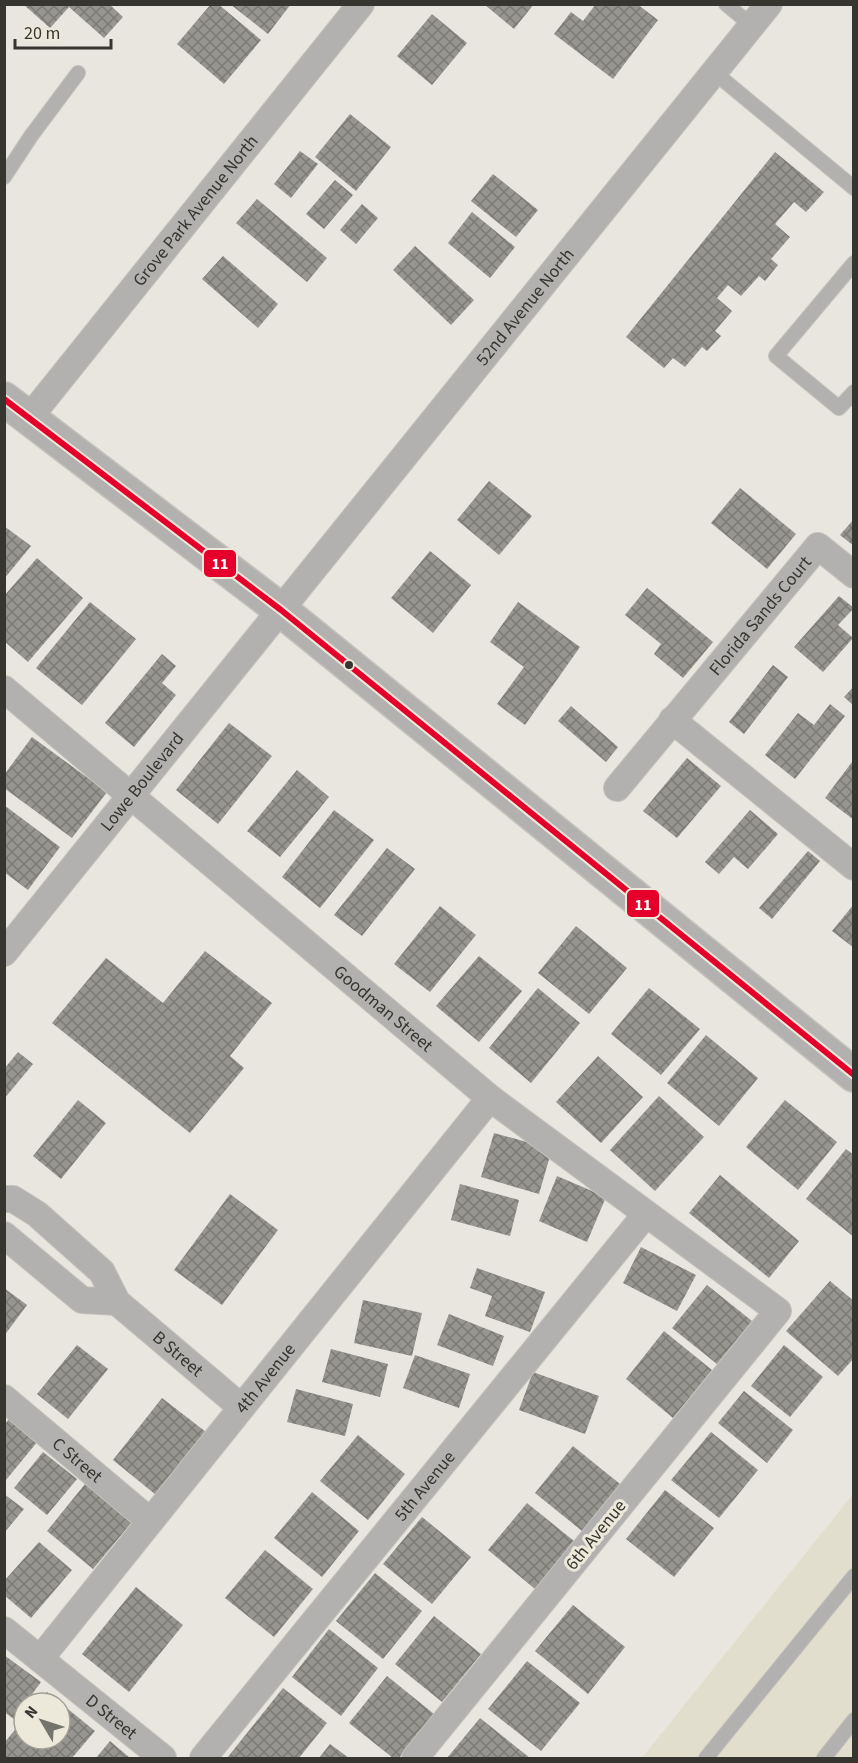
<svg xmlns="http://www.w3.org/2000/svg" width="858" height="1763" font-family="'Source Sans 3',sans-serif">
<defs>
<pattern id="building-cross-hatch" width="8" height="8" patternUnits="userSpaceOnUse" patternTransform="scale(1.5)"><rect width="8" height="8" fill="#96958f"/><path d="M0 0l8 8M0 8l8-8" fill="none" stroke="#7b7a75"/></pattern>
</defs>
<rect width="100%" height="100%" fill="#e8e6de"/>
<!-- built -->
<path fill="#e2dece" d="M853 1494V1758H642Z"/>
<!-- building -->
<path fill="url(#building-cross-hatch)" d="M23 4H109L123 17 104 38 69 7 50 28Z
M211 4H218L261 40 224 84 177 44Z
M230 4H291L268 34Z
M484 4H534L514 29Z
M596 4H637L658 20 613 79 554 34 571 12 583 21Z
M432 14 467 43 432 85 397 56Z
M350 114 391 147 356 191 315 157Z
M300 151 318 164 291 198 274 184Z
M775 152 824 192 806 212 794 202 775 224 790 237 771 259 778 265 765 281 759 276 741 296 728 285 717 298 732 311 715 331 721 336 707 351 702 347 685 367 673 358 664 368 626 337Z
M493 174 538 210 516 237 471 201Z
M335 180 353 195 324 229 306 214Z
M257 199 327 258 307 282 236 223Z
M362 204 378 218 356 244 340 230Z
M472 212 515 247 490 278 448 243Z
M415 246 474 300 451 325 393 270Z
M223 256 278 304 258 328 202 279Z
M489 481 532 516 499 555 457 520Z
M740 488 796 534 767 569 711 523Z
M854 519V546L840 535Z
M4 526 31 546 4 579Z
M430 551 471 585 433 633 391 598Z
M37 558 83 598 28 662 4 641V596Z
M647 588 713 642 683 678 654 654 661 644 625 615Z
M839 596 854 608 838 625 853 638 823 672 794 647Z
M90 602 136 639 82 705 36 668Z
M518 602 580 647 525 725 497 704 524 667 490 642Z
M162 654 176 666 162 683 176 695 134 747 105 723Z
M773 665 788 677 744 734 729 722Z
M854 686V706L844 697Z
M830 704 845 716 795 779 765 755 798 713 814 725Z
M571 706 618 747 606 762 558 721Z
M229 723 272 756 218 824 176 790Z
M32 737 107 792 72 838 4 788V775Z
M687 758 721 786 677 838 643 811Z
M852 762 854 763V820L825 798Z
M297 770 329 797 280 857 247 831Z
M4 805 60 847 28 890 4 872Z
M334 810 374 840 320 908 282 877Z
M750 810 778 834 748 869 734 857 719 874 705 862Z
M387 848 415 869 362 936 334 915Z
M808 851 820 861 772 919 759 908Z
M854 904V948L832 931Z
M440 906 476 935 430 992 394 964Z
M576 926 627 968 589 1014 538 973Z
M205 951 272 1003 230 1056 244 1068 190 1133 52 1023 106 958 163 1003Z
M479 956 522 991 479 1042 436 1006Z
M538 988 580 1023 531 1083 489 1048Z
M649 988 700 1029 661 1075 611 1034Z
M706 1035 758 1078 719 1126 667 1083Z
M18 1052 33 1064 4 1099V1069Z
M598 1056 643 1097 601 1143 556 1102Z
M659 1096 704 1137 655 1191 610 1150Z
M78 1100 106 1123 61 1179 33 1156Z
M785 1100 837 1142 798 1190 746 1147Z
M494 1133 552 1149 539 1194 481 1177Z
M846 1149 854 1155V1237L806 1199Z
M720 1175 799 1241 769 1278 689 1213Z
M557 1176 606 1197 587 1242 539 1221Z
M460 1184 519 1200 510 1236 451 1220Z
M230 1194 278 1230 222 1305 174 1270Z
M641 1247 696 1275 677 1311 623 1283Z
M477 1268 545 1292 530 1332 485 1316 492 1296 470 1288Z
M830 1281 854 1301V1358L838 1376 786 1331Z
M707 1285 752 1321 717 1364 672 1328Z
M4 1288 27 1305 4 1336Z
M363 1300 422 1313 412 1356 354 1343Z
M449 1314 504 1336 493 1366 437 1345Z
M664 1331 712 1370 673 1418 626 1379Z
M77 1345 108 1369 68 1419 37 1394Z
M784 1345 823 1377 790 1417 751 1386Z
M331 1349 388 1364 380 1397 322 1382Z
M415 1355 470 1374 459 1408 403 1388Z
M533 1372 599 1396 585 1434 519 1410Z
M296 1389 353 1404 345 1436 287 1422Z
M744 1391 793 1430 767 1463 718 1423Z
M162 1398 206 1432 156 1495 113 1460Z
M10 1418 38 1441 6 1480 4 1425Z
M711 1432 758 1470 719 1518 671 1480Z
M358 1435 405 1474 368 1520 320 1481Z
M573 1446 620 1484 582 1531 535 1493Z
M43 1452 77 1479 47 1515 14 1488Z
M85 1484 132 1522 93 1569 47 1531Z
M665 1490 714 1528 674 1577 626 1539Z
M312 1492 359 1531 322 1577 274 1538Z
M4 1494 24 1509 4 1533Z
M527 1503 574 1541 535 1589 488 1550Z
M422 1517 471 1557 432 1604 383 1564Z
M39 1542 72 1570 31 1618 4 1595V1581Z
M265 1550 313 1589 274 1637 225 1598Z
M375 1573 422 1611 383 1659 336 1621Z
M136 1587 183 1625 129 1692 82 1654Z
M573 1605 625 1647 588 1694 535 1651Z
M434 1616 481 1654 442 1702 395 1664Z
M329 1629 378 1668 341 1716 292 1677Z
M4 1655 41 1682 14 1719 4 1712Z
M527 1661 580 1703 541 1751 488 1709Z
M387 1676 434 1714 399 1758H393L349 1723Z
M283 1688 327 1723 299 1758H227Z
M47 1692 95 1731 72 1758H4V1743L24 1719V1739H60V1703H37Z
M480 1718 530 1758H447Z
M110 1741 130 1758H96Z
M330 1744 349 1758H319Z"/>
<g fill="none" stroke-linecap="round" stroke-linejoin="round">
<defs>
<path id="service" d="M726 4 752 26
M715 73 854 188
M4 177 31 136 78 73
M854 263 776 356 839 408 854 392
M706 1758 854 1576
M824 1758 854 1720"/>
<g id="minor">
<path id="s1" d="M29 418 361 4"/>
<path id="s2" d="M4 689 490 1098 778 1311 415 1758"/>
<path d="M672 720 854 867"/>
<path id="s3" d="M617 788 818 546 854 575"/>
<path id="s4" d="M4 953 769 4"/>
<path id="s5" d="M4 1199H13L37 1214 102 1272 117 1302 241 1407"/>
<path d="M4 1235 82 1300 117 1302"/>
<path id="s6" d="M4 1398 150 1521"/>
<path id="s7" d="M4 1630 163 1758"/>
<path id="s8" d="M40 1659 490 1098"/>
<path id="s9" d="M203 1758 646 1214"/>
</g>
<path id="tertiary" d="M4 399 281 610 854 1075"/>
</defs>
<!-- service casing -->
<use href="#service" stroke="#c4c2bc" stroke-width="16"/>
<!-- minor casing -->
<use href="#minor" stroke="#c4c2bc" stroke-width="28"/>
<!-- tertiary casing -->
<use href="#tertiary" stroke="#c4c2bc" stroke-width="36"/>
<!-- service -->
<use href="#service" stroke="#b3b1b0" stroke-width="14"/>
<!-- minor -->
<use href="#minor" stroke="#b3b1b0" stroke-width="26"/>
<!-- tertiary -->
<use href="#tertiary" stroke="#b3b1b0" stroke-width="33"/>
<defs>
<path id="bus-1" d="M4 399 281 610 854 1075"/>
</defs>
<!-- bus-1 casing -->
<use href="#bus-1" stroke="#ece8da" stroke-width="10"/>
<!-- bus-1 -->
<use href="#bus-1" stroke="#e4002b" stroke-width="6"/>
</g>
<!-- markers -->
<circle fill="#36352f" stroke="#ece8da" stroke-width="2" cx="349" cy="665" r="5"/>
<g text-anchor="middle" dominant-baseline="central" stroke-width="6" stroke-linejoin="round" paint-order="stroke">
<!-- street labels -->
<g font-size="18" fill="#36352f" stroke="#ece8da">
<text stroke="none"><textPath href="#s1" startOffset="266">Grove Park Avenue North</textPath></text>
<text stroke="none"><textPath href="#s4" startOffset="830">52nd Avenue North</textPath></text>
<text stroke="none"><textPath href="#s3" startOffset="224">Florida Sands Court</textPath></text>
<text stroke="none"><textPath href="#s4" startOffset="220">Lowe Boulevard</textPath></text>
<text stroke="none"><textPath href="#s2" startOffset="496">Goodman Street</textPath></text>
<text stroke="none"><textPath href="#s5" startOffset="238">B Street</textPath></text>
<text stroke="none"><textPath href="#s8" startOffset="360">4th Avenue</textPath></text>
<text stroke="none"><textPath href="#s6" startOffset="96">C Street</textPath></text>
<text stroke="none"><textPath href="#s9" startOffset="351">5th Avenue</textPath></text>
<text transform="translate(596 1535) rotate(-51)">6th Avenue</text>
<text stroke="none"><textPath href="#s7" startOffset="138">D Street</textPath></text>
</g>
</g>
<g stroke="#ece8da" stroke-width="2">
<rect x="203" y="549" width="34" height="29" rx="6" fill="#e4002b"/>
<rect x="626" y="889" width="34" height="29" rx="6" fill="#e4002b"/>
</g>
<g font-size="16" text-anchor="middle" font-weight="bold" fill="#fff">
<text x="220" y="569">11</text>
<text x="643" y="910">11</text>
</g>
<!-- border -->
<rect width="858" height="1763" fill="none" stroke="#36352f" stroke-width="12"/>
<!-- north arrow -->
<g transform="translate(42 1721) rotate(309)"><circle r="28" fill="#ece8da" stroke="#a3a096" stroke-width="1.5"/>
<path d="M0-4.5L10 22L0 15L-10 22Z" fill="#74736c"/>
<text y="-9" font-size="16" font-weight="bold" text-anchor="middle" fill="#36352f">N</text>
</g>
<!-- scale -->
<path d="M15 39v9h96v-9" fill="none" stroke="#36352f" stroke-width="3"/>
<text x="24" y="39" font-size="18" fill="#36352f" stroke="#ece8da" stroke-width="4.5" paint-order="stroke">20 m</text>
</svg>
